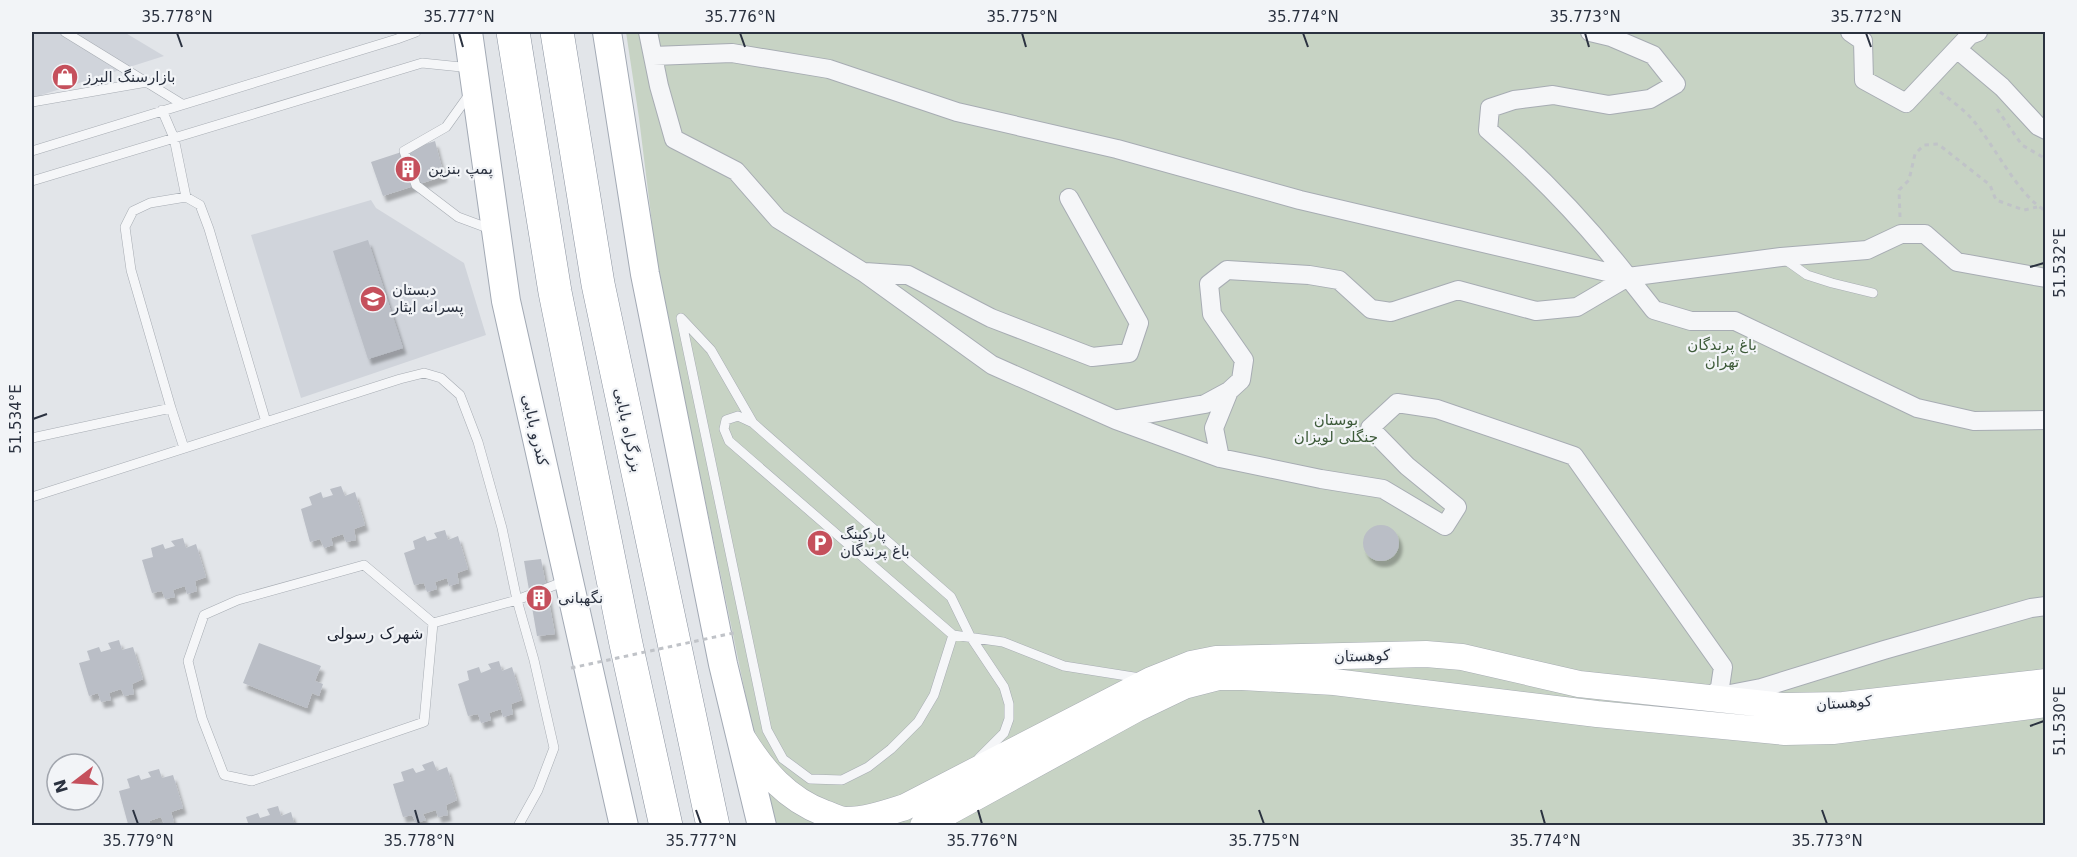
<svg xmlns="http://www.w3.org/2000/svg" width="2077" height="857" font-family="'DejaVu Sans','Noto Naskh Arabic',sans-serif">
<defs>
<filter id="shadow"><feDropShadow dx="3.5" dy="6" stdDeviation="1.5" flood-color="#0004"/></filter>
</defs>
<rect width="100%" height="100%" fill="#e2e5e9"/>
<!-- built -->
<path fill="#d0d4db" d="M32 32H124L164 56 32 98Z
M371 200 376 208 464 263 486 335 301 398 251 235Z"/>
<!-- green -->
<path fill="#c7d3c4" d="M626 32H2045V825H769L754 736 658 272 639 118Z"/>
<!-- building -->
<path fill="#babec6" filter="url(#shadow)" d="M435 141 444 176 383 196 371 162Z
M368 240 403 348 368 359 333 251Z
M341 486 345 496 355 492 365 525 354 529 356 540 346 542 343 534 331 538 333 545 324 548 320 539 310 542 301 509 312 505 309 497 321 492 323 498 333 495 330 489Z
M1363 543a18 18 0 1 1 36 0a18 18 0 1 1-36 0Z
M445 530 448 540 458 536 468 569 457 573 459 583 449 586 447 578 435 582 437 589 427 592 424 583 414 585 404 553 415 549 413 541 425 536 427 541 437 538 434 533Z
M183 538 186 548 196 544 206 577 195 581 197 591 187 594 185 586 173 590 175 597 165 599 162 591 152 593 142 560 153 557 151 548 163 544 165 549 175 546 171 541Z
M541 559 555 634 537 636 524 561Z
M119 640 122 650 133 647 143 679 132 684 134 694 124 696 121 689 109 693 111 700 101 702 98 693 89 696 79 663 90 660 87 651 99 647 101 652 111 649 108 643Z
M259 643 321 666 315 681 323 684 319 696 312 693 307 708 243 683Z
M499 661 502 671 512 667 522 700 511 704 513 714 503 717 501 709 489 713 491 720 481 723 478 714 468 716 458 684 469 680 467 671 479 667 481 673 491 669 488 664Z
M433 761 437 771 447 767 457 800 446 805 448 815 438 817 436 810 423 814 426 820 416 823 412 815 403 817 393 784 404 781 401 772 413 768 416 773 425 770 422 765Z
M159 769 162 778 173 775 183 808 171 812 174 822 164 824 161 817 149 821 151 826H140L138 822 128 824 119 791 130 788 127 779 139 775 141 780 151 777 148 772Z
M278 806 281 816 291 812 295 826H249L246 817 258 813 260 818 270 815 267 809Z"/>
<g fill="none" stroke-linecap="round" stroke-linejoin="round">
<defs>
<path id="lane" d="M65 32 182 104
M471 92 446 127 404 151 416 185 458 217 493 230
M32 102 147 82
M162 110 174 138 186 197
M32 151 397 39 416 32
M32 181 422 63 471 68
M1783 258 1807 275 1832 283 1873 293
M681 318 767 730 783 759 810 779 842 780 868 767 891 749 918 722 934 695 953 635
M682 319 711 350 753 423 951 597 970 636 1004 687 1009 704V719L1004 733 979 758
M171 408 131 270 125 227 133 211 150 203 186 197 200 205 209 229 266 422
M753 423 738 416 726 420 724 429 729 441 953 635 1003 642 1064 666 1140 678
M32 438 171 408 184 448
M32 497 400 379 424 373 441 378 460 395 478 442 502 528 517 600 534 660 554 748 538 790 518 826
M364 565 433 623 424 722 252 781 224 775 202 718 188 661 204 615 238 600Z
M433 623 517 600 565 581"/>
<path id="street" d="M648 32 659 86 674 139 736 171 778 219 863 272 992 365 1116 420 1220 458 1321 479 1383 489 1445 526 1457 507 1407 466 1370 428 1397 403 1437 409 1574 456 1723 667 1720 687 1711 699
M1590 32 1611 37 1653 55 1676 84 1650 99 1609 105 1553 95 1514 100 1490 108 1488 130C1540 175 1586 223 1628 277L1781 257 1867 250 1901 234H1925L1957 262 2046 278
M1850 32 1863 41 1864 80 1906 103 1970 35 1978 32
M1957 49 2002 87 2038 126 2046 130
M653 56 732 53 829 69 957 112 1117 149 1300 200 1628 277 1654 310 1691 321H1735L1917 408 1974 421 2046 420
M865 272 908 275 991 318 1092 357 1129 353 1139 323 1069 198
M1118 419 1205 404 1229 391 1241 380 1244 360 1212 314 1209 284 1227 270 1309 275 1339 280 1371 309 1391 312 1458 290 1536 311 1577 307 1628 277
M1220 458 1214 428 1229 391
M1730 694 1761 688 1884 650 2031 608 2046 606"/>
<path id="secondary" d="M743 739C763 771 787 799 824 813 831 815 839 820 846 820 866 820 886 813 905 807L1151 680 1191 664 1216 659 1426 654 1462 657 1579 684 1783 706 1843 705 2046 682
M923 826 1136 709 1184 686 1219 677H1242L1334 682 1597 714 1785 732 1833 731 2046 704"/>
<path id="primary" d="M468 32 506 301 624 826
M607 32 645 274 723 664 762 826"/>
<path id="highway" d="M513 32 555 292 626 644 666 826
M557 32 598 284 713 826"/>
</defs>
<!-- lane casing -->
<use href="#lane" stroke="#a7acb3" stroke-width="10"/>
<!-- street casing -->
<use href="#street" stroke="#a7acb3" stroke-width="20"/>
<!-- secondary casing -->
<use href="#secondary" stroke="#a7acb3" stroke-width="27"/>
<!-- primary casing -->
<use href="#primary" stroke="#a2a9b4" stroke-width="30"/>
<!-- highway casing -->
<use href="#highway" stroke="#8a929f" stroke-width="34"/>
<!-- path -->
<path stroke="#c0c3c8" stroke-width="3" stroke-dasharray="4.5 4.5" stroke-linecap="butt" d="M1940 92C1951 100 1963 109 1972 119 1994 144 2018 196 2046 211
M1997 109 2022 145 2046 159
M1900 217 1899 190 1909 180 1915 154 1924 145 1938 144 1990 185 1996 200 2024 210 2037 207"/>
<!-- lane -->
<use href="#lane" stroke="#f5f6f8" stroke-width="9"/>
<!-- street -->
<use href="#street" stroke="#f5f6f8" stroke-width="18"/>
<!-- secondary -->
<use href="#secondary" stroke="#fff" stroke-width="26"/>
<!-- primary -->
<use href="#primary" stroke="#fff" stroke-width="28"/>
<!-- highway -->
<use href="#highway" stroke="#fff" stroke-width="33"/>
<!-- path-bridge -->
<path stroke="#c0c3c8" stroke-width="3" stroke-dasharray="4.5 4.5" stroke-linecap="butt" d="M571 668 738 632"/>
</g>
<!-- ticks -->
<path fill="none" stroke="#2b3240" stroke-width="2" d="M177 33 182 47M459 33 463 47M740 33 745 47M1022 33 1026 47M1303 33 1308 47M1585 33 1589 47M1866 33 1871 47M2030 267 2044 263M33 419 47 414M2030 726 2044 721M133 810 138 824M415 810 419 824M696 810 701 824M978 810 982 824M1259 810 1264 824M1541 810 1545 824M1822 810 1827 824"/>
<!-- icons -->
<defs>
<symbol id="shop-disc" viewBox="-11 -11 22 22"><circle r="9.5" fill="#c5505c" stroke="#f2f4f7"/><path d="M-5-2.5h2.3a2.7 3.5 0 0 1 5.4 0H5L5.5 6h-11ZM-1.5-2.5h3a1.5 2.3 0 0 0-3 0Z" fill="#fff"/></symbol>
<symbol id="building-disc" viewBox="-11 -11 22 22"><circle r="9.5" fill="#c5505c" stroke="#f2f4f7"/><path d="M-4-6H4V6H1V3H-1V6H-4ZM-2.5-4.3h1.7v1.8h-1.7ZM.8-4.3h1.7v1.8H.8ZM-2.5-1h1.7V.8h-1.7ZM.8-1h1.7V.8H.8Z" fill="#fff"/></symbol>
<symbol id="school-disc" viewBox="-11 -11 22 22"><circle r="9.5" fill="#c5505c" stroke="#f2f4f7"/><path d="M0-5L7-2L0 1L-7-2ZM-4 1L0 2.5L4 1V4Q0 6-4 4Z" fill="#fff"/></symbol>
<symbol id="parking-disc" viewBox="-11 -11 22 22"><circle r="9.5" fill="#c5505c" stroke="#f2f4f7"/><path d="M-3.5-5.5H1a3.5 3.5 0 0 1 0 7H-1V5.5H-3.5ZM-1-3.4V-.6H.8a1.4 1.4 0 0 0 0-2.8Z" fill="#fff"/></symbol>
</defs>
<g fill-rule="evenodd">
<use href="#shop-disc" x="50" y="62" width="30" height="30"/>
<use href="#building-disc" x="393" y="154" width="30" height="30"/>
<use href="#school-disc" x="358" y="284" width="30" height="30"/>
<use href="#parking-disc" x="805" y="528" width="30" height="30"/>
<use href="#building-disc" x="524" y="583" width="30" height="30"/>
</g>
<g text-anchor="middle" dominant-baseline="central" stroke-width="4.5" stroke-linejoin="round" paint-order="stroke">
<!-- poi labels -->
<g font-size="15" fill="#2b3240" stroke="#f2f4f7" text-anchor="start">
<text x="84" y="77">بازارسنگ البرز</text>
<text x="428" y="169">پمپ بنزین</text>
<text x="392" y="290">دبستان<tspan x="392" dy="17">پسرانه ایثار</tspan></text>
<text x="840" y="534">پارکینگ<tspan x="840" dy="17">باغ پرندگان</tspan></text>
<text x="558" y="598">نگهبانی</text>
</g>
<!-- park labels -->
<g font-size="15" fill="#3e5b3a" stroke="#f2f4f7">
<text x="1722" y="345">باغ پرندگان<tspan x="1722" dy="17">تهران</tspan></text>
<text x="1336" y="420">بوستان<tspan x="1336" dy="17">جنگلی لویزان</tspan></text>
</g>
<!-- street labels -->
<g font-size="15" fill="#2b3240" stroke="#f2f4f7">
<text transform="translate(535 430) rotate(77)">کندرو بابایی</text>
<text transform="translate(628 430) rotate(78)">بزرگراه بابایی</text>
<text transform="translate(1362 656) rotate(-2)">کوهستان</text>
<text transform="translate(1844 703) rotate(-4)">کوهستان</text>
</g>
<!-- neighbourhood labels -->
<g font-size="16" fill="#1d2331" stroke="#f2f4f7">
<text x="375" y="633">شهرک رسولی</text>
</g>
</g>
<!-- border -->
<rect width="2077" height="857" fill="none" stroke="#f2f4f7" stroke-width="66"/>
<!-- north arrow -->
<g transform="translate(75 782) rotate(253)"><circle r="28" fill="#f2f4f7" stroke="#a2a6ae" stroke-width="1.5"/>
<path d="M0-4.5L10 22L0 15L-10 22Z" fill="#c5505c"/>
<text y="-9" font-size="16" font-weight="bold" text-anchor="middle" fill="#2b3240">N</text>
</g>
<rect x="33" y="33" width="2011" height="791" fill="none" stroke="#2b3240" stroke-width="2"/>
<g font-size="15" text-anchor="middle" fill="#2b3240">
<text x="177" y="22">35.778°N</text>
<text x="459" y="22">35.777°N</text>
<text x="740" y="22">35.776°N</text>
<text x="1022" y="22">35.775°N</text>
<text x="1303" y="22">35.774°N</text>
<text x="1585" y="22">35.773°N</text>
<text x="1866" y="22">35.772°N</text>
<text transform="translate(2060 263) rotate(-90)" y="5">51.532°E</text>
<text transform="translate(16 419) rotate(-90)" y="5">51.534°E</text>
<text transform="translate(2060 721) rotate(-90)" y="5">51.530°E</text>
<text x="138" y="846">35.779°N</text>
<text x="419" y="846">35.778°N</text>
<text x="701" y="846">35.777°N</text>
<text x="982" y="846">35.776°N</text>
<text x="1264" y="846">35.775°N</text>
<text x="1545" y="846">35.774°N</text>
<text x="1827" y="846">35.773°N</text>
</g>
</svg>
